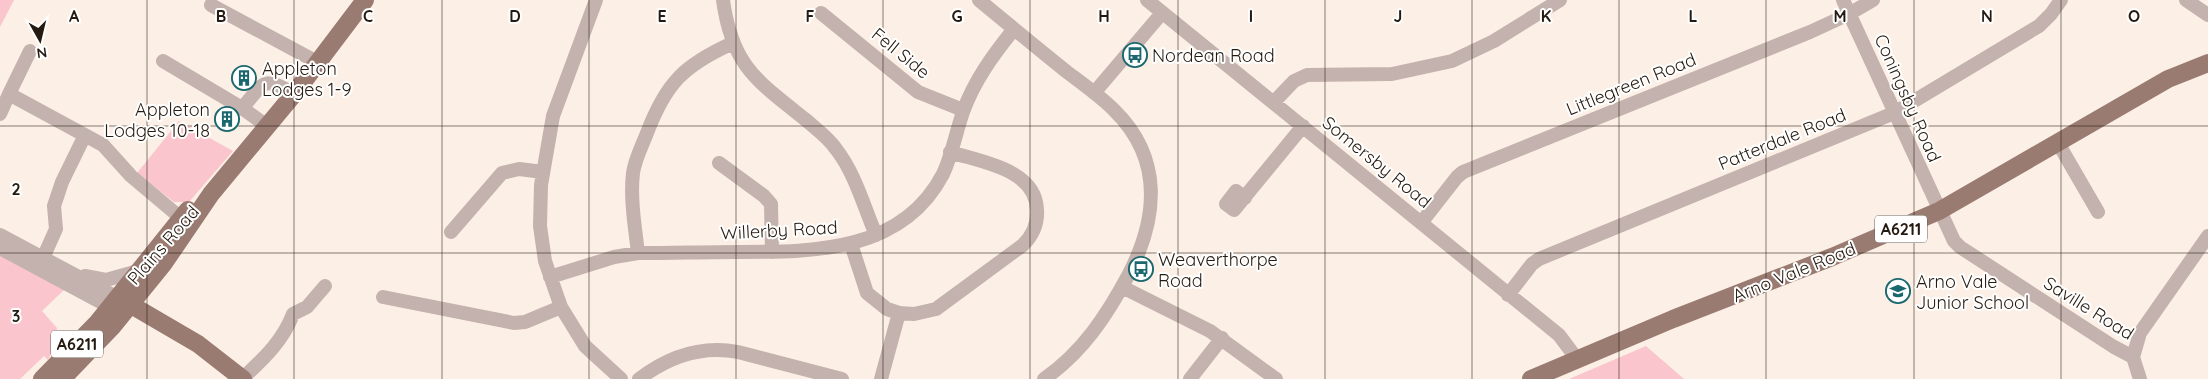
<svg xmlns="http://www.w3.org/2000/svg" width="2208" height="379" font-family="Quicksand,sans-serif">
<rect width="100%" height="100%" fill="#fcf0e6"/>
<!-- green -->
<path fill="#fac5cc" d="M0 0H14L0 27Z
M179 121 233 151 189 202H174L137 173Z
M0 254 65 289 42 311 57 328 55 346 48 360 44 356 20 379H0Z
M1646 346 1684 379H1569Z"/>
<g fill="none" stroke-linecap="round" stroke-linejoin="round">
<!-- minor -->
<path stroke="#c3b2ad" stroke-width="14" d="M596 0 553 116 541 185 540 226 545 261 561 307 585 346 621 379
M723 0C732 66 757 81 806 120 816 129 828 137 836 149 855 173 864 207 876 235
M979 0C1008 24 1037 48 1067 72 1083 84 1100 96 1114 110 1163 158 1158 217 1129 274 1107 315 1083 352 1044 379
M1147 0 1559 335 1577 359
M1843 0 1954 241 1960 247 2114 347 2133 357
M2186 0 2208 15
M211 5 317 62
M821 13 918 92 963 110
M30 51 9 94 103 145 131 176 188 224
M163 61 242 108C264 84 261 74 294 94
M1094 93 1162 13
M1274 102 1294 81 1307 75 1392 74 1452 61 1494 41 1560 0
M242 108 267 126
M0 114 9 94
M2058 143 2098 212
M719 163 764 196 771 204 772 252
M1245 198 1236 191 1226 204 1234 210 1303 126
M1421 223 1457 177 1463 172 1810 32 1849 14 1873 0
M451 232 502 173 519 169 543 172
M0 235 118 298
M851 244 867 293 887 309 899 313 914 314 936 309 1023 245C1032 236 1038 224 1037 210 1036 169 981 162 950 152
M0 248 110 307
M638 253C635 227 630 199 633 173 635 159 642 146 647 133 666 83 684 65 733 43
M43 258 56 229 54 206 62 182 85 135
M85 276 106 280 138 271
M550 277 614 257 638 253C672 253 706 252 740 252 817 252 903 251 943 174 952 155 956 132 963 112 974 81 993 55 1014 29
M1122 287 1210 331 1276 379
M1508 295 1532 264 1539 259 1894 113 2039 26 2051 14 2061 0
M383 297 514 323 525 322 561 307
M243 378C263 359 283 341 293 314L307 307 325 286
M639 379C668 357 702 345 738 352L842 379
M881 379 899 313
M1190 379 1222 338
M2140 379 2133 357 2140 333 2208 236"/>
<!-- major -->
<path stroke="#9a7b72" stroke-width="18" d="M121 299 198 344 243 379
M42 379 98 322 188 210
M62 379 112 327 164 263 211 194 294 94 365 0
M1531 379 1673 319 1832 257 1939 211 2168 79 2208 63"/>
</g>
<!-- grid -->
<path fill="none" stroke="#241a10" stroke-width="1" stroke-opacity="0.55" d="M147 0V379M294 0V379M442 0V379M589 0V379M736 0V379M883 0V379M1030 0V379M1178 0V379M1325 0V379M1472 0V379M1619 0V379M1766 0V379M1914 0V379M2061 0V379M0 126H2208M0 253H2208"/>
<!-- icons -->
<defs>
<symbol id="bus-ring" viewBox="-11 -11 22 22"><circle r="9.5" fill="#fff" stroke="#1a676e" stroke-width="1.5"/><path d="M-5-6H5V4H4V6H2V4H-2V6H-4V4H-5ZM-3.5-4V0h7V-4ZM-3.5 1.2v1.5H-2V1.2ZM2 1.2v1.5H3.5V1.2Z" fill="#1a676e"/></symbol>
<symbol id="building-ring" viewBox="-11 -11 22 22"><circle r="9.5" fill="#fff" stroke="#1a676e" stroke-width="1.5"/><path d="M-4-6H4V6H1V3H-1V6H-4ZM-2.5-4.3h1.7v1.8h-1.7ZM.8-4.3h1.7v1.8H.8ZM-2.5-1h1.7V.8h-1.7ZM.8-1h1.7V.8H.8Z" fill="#1a676e"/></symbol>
<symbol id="school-ring" viewBox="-11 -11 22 22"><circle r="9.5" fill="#fff" stroke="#1a676e" stroke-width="1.5"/><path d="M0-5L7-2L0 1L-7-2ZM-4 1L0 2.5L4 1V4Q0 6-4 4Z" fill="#1a676e"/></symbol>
</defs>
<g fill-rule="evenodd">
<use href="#bus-ring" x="1121" y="41" width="28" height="28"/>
<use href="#building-ring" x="230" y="64" width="28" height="28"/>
<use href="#building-ring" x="213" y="105" width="28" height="28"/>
<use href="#bus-ring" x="1127" y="255" width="28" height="28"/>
<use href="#school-ring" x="1884" y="277" width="28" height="28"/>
</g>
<g text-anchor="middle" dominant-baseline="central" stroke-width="4" stroke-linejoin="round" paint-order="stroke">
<!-- shield labels -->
<g fill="#fff" stroke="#665f58" stroke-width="1">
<rect x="1875" y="215.5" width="52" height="27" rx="4"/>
<rect x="51" y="330.5" width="52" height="27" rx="4"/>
</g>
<g font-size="16" font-weight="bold" fill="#241a10">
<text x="1901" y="229">A6211</text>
<text x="77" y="344">A6211</text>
</g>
<!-- street labels -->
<g font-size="18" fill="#241a10" stroke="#fff">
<text transform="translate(901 53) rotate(39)">Fell Side</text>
<text transform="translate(1631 84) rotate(-22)">Littlegreen Road</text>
<text transform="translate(1908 98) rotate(66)">Coningsby Road</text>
<text transform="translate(1782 139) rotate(-22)">Patterdale Road</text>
<text transform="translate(1377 162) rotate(39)">Somersby Road</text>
<text transform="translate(779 230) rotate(-3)">Willerby Road</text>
<text transform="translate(163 245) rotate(-49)">Plains Road</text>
<text transform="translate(1794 272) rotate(-22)">Arno Vale Road</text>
<text transform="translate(2089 308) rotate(32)">Saville Road</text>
</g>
<!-- poi labels -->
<g font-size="18" fill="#241a10" stroke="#fff" text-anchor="start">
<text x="1152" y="55">Nordean Road</text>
<text x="262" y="68">Appleton<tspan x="262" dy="21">Lodges 1-9</tspan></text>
<text x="210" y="109" text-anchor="end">Appleton<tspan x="210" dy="21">Lodges 10-18</tspan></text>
<text x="1158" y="259">Weaverthorpe<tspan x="1158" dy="21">Road</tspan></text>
<text x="1916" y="281">Arno Vale<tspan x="1916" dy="21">Junior School</tspan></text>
</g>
</g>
<g font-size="16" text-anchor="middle" font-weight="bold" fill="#241a10" stroke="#fff" stroke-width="4" stroke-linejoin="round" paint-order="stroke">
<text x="74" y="22">A</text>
<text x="221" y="22">B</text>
<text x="368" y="22">C</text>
<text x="515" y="22">D</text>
<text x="662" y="22">E</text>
<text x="810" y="22">F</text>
<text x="957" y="22">G</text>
<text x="1104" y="22">H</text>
<text x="1251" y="22">I</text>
<text x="1398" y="22">J</text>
<text x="1546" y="22">K</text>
<text x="1693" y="22">L</text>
<text x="1840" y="22">M</text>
<text x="1987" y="22">N</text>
<text x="2134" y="22">O</text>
<text x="16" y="195">2</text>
<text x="16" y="322">3</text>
</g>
<!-- north arrow -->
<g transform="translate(40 40) rotate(172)" stroke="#ffffff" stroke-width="4" paint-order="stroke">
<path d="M0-4L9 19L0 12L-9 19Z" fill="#241a10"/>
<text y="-8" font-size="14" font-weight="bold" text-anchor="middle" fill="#241a10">N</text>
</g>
</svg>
